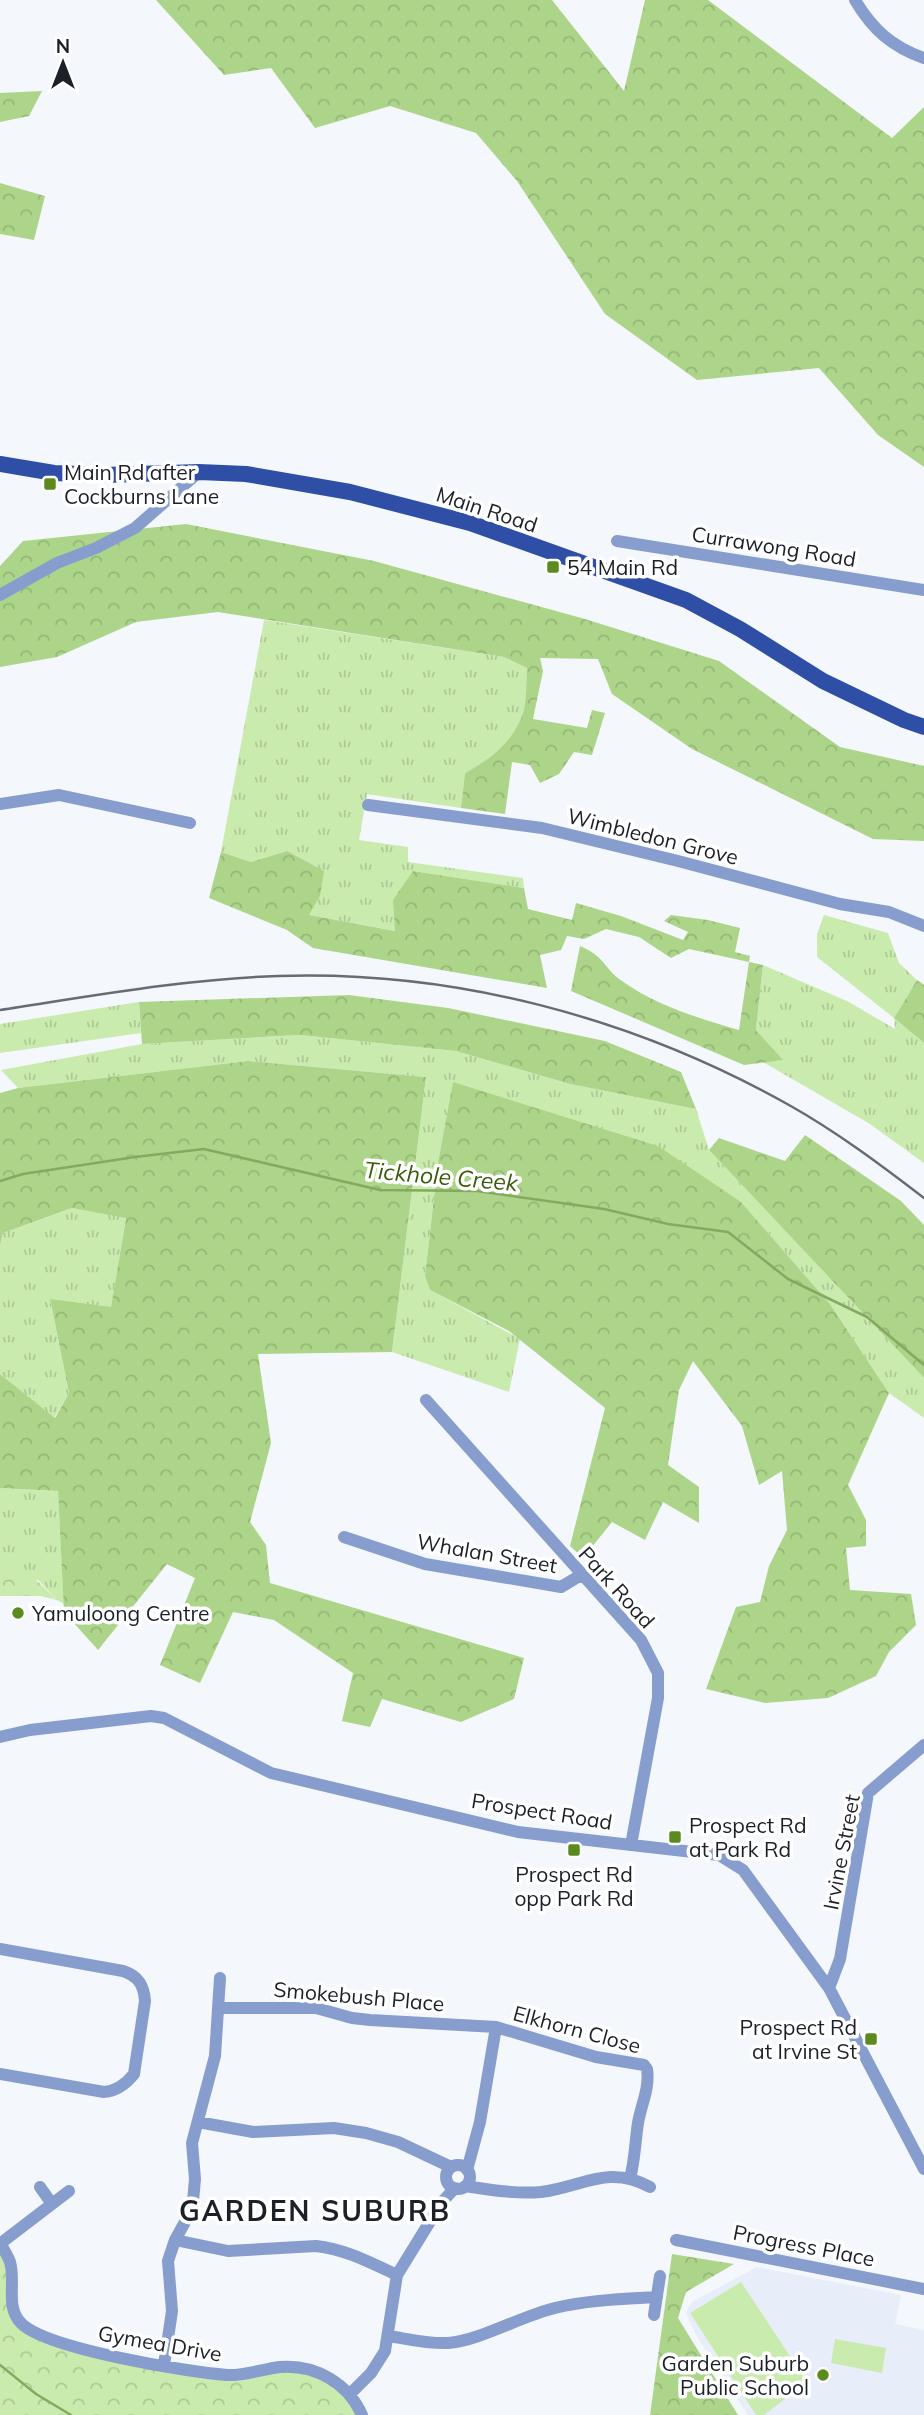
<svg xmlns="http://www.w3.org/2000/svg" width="924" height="2415" font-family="Mulish,sans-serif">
<defs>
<pattern id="grass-tufts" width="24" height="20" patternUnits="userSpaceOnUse" patternTransform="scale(1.75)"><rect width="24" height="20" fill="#caebae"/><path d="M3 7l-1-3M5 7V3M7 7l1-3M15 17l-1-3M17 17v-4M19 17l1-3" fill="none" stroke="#adc996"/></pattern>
<pattern id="forest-crowns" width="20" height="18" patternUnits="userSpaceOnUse" patternTransform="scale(1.75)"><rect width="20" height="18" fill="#add589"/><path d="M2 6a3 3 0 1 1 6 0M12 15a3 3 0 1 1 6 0" fill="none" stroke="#94b776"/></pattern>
<pattern id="park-crowns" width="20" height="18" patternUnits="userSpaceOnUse" patternTransform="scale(1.75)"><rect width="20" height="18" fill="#caebae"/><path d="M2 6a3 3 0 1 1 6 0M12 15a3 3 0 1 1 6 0" fill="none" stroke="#adc996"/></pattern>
</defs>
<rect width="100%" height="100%" fill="#f4f7fb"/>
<!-- built -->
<path fill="#e7edf9" d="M757 2267 901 2295 895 2324 924 2330V2415H748L696 2335 686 2313 692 2302Z"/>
<!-- grass -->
<path fill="url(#grass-tufts)" d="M264 620 504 657 527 668C526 682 527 700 523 713 513 742 490 759 465 773L461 808 367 794 359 840 408 847V862L523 878 524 888 413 871 396 931 308 915 287 851 251 862 221 852Z
M824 915 888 933 899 963 917 980 894 1018 924 1043V1163L870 1124 763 1062 782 1060 756 1030 763 965 849 1002 895 1029 894 1018 817 957V934Z
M139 1002 141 1033 0 1053V1024Z
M300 1035 456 1051 570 1084 696 1109 709 1150 924 1378V1418L889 1393 830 1304 741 1202 453 1083 438 1162 425 1276 430 1290 520 1339 509 1392 392 1352 426 1077 248 1061 18 1088 1 1070 142 1044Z
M72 1208 126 1217 111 1308 50 1300 69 1393 54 1418 0 1374V1246L3 1233Z
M0 1488 58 1491 64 1604 57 1600 38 1580 0 1577Z"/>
<!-- forest -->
<path fill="url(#forest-crowns)" d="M156 0H552L624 91 645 0H708L892 138 924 107V467L878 435 819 368 697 380 605 314 517 181 476 133 390 106 315 128 271 68 224 75Z
M42 91 29 116 0 122V93Z
M0 183 45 196 34 240 0 234Z
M186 524 374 561 585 619 719 661 840 747 924 766V841L873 839 692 749 612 694 598 659 540 658 543 671 533 719 587 728 592 710 605 713 592 755 574 752 559 774 540 783 530 765 512 762 505 814 461 808 465 773C490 759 513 742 523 713 527 700 526 682 527 668L504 657 218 612 136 622 57 657 0 667V566L23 541Z
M287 851 324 871 320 896 309 915 395 931 393 900 413 871 524 888 528 909 572 920 576 903 621 916 683 940 688 932 664 921 671 915 708 920 740 928 735 952 750 956 749 962 763 965 756 1030 783 1060 744 1065 571 991 580 946C605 956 604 969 622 981 657 1006 698 1018 739 1030L749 962 689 949 671 958 639 937 606 929 584 939 567 936 561 950 540 955 547 988 313 948 287 930 209 898 221 852 251 862Z
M917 980 924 985V1043L894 1018Z
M349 995 448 1008 605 1041 681 1072 696 1109 570 1084 456 1051 300 1035 142 1044 139 1002Z
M248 1061 426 1077 392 1352 258 1354 271 1443 250 1522 266 1545 270 1583 524 1658 514 1699 461 1722 382 1699 370 1727 342 1721 353 1673 274 1620 233 1612 200 1683 160 1665 195 1578 167 1564 98 1650 64 1612 58 1491 0 1488V1374L55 1418 69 1393 50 1299 111 1307 126 1218 72 1208 3 1233 0 1246V1093L18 1088Z
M453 1082 658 1146 741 1202 830 1304 889 1393 848 1485 866 1520V1546L846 1548 850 1590 911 1594 916 1625 889 1652 876 1676 828 1698 765 1703 706 1689 736 1607 760 1602 769 1566 787 1530 782 1471 759 1485 742 1426 693 1361 679 1390 668 1465 699 1487V1523L663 1502 645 1540 612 1522 583 1558 570 1546 605 1408 509 1331 430 1290 425 1276 438 1162Z
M805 1135 901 1201 924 1225V1378L709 1150 719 1138 785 1161Z
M672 2254 734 2264 686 2292 678 2318 738 2415H650Z"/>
<!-- park -->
<path fill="url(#park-crowns)" d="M0 1577H33L57 1600 41 1596H0Z
M0 2243 15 2316 64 2344 230 2375 284 2367 332 2379 362 2415H0Z"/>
<!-- pitch -->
<path fill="#caebae" d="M741 2282 807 2382 764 2415H756L690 2313Z
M835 2339 886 2348 882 2373 831 2363Z"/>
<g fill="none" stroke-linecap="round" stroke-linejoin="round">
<!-- stream -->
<path stroke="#84aa60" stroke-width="2.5" d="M0 1181 23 1174 135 1157 204 1149 380 1190 477 1191 604 1209 668 1224 728 1232 788 1279 867 1317 924 1365
M0 2365 36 2394 71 2415"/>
<!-- minor -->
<path stroke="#879dce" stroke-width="12" d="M855 0C872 29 892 47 924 58
M617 541 924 590
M0 595 57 563 96 548 135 528 199 472
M0 804 59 795 190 823
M368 805 542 828 678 861 840 904 889 912 924 926
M426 1400 641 1640 658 1673V1698L631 1845
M344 1537 425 1564 561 1587 581 1575
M0 1737 30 1730 151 1716 164 1718 271 1773 518 1832 719 1855 743 1870 829 1988 924 2169
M0 1949 123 1971C138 1976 144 1985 145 2001L134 2074C126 2084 117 2091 104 2092L0 2074
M829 1988 840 1959 868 1793 924 1745
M218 2008H316L352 2018 370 2020 496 2027 596 2057 644 2065 647 2069C650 2088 641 2105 638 2123 635 2142 635 2160 630 2178
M198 2122 253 2132 334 2128 366 2133 398 2142 451 2167
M446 2177a12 12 0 1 1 24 0a12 12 0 1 1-24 0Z
M467 2170 480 2122 496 2027
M465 2186C490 2190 516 2194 541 2192 582 2187 608 2164 650 2187
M40 2187 52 2204
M175 2240 228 2251 316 2246C345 2249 371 2263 397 2275
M676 2240 924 2289
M0 2243C3 2248 8 2256 10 2262 16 2282 5 2307 21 2323 46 2349 188 2372 227 2375 244 2376 263 2369 280 2367 315 2364 348 2383 362 2415
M1 2243 69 2191
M654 2315 660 2276
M389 2336C408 2339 428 2344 448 2343 479 2341 521 2316 555 2308 588 2300 623 2299 657 2297
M164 2365 172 2311 168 2261 175 2240 190 2213 193 2201 195 2179 192 2143 215 2056 220 1978
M350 2394 371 2373 385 2351 397 2275 442 2202 455 2188"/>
<!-- major -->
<path stroke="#2e4fa5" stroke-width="16" d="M0 464 54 473 104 475 199 472 246 474 350 492 470 523 686 600 740 629 823 681 904 720 924 727"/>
<!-- rail -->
<path stroke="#686c72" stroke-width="2.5" d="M0 1010C92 996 185 979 278 976 456 970 634 1018 789 1105 837 1132 881 1165 924 1198"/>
</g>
<!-- markers -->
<g fill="#5b8b1f" stroke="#fff" stroke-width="2.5">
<rect x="43" y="477" width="14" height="14" rx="3.5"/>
<rect x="546" y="560" width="14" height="14" rx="3.5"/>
<circle cx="18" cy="1613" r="7"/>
<rect x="668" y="1830" width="14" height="14" rx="3.5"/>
<rect x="567" y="1843" width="14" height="14" rx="3.5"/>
<rect x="864" y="2032" width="14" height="14" rx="3.5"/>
<circle cx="823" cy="2375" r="7"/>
</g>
<g text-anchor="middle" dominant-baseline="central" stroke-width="7" stroke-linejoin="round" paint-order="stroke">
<!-- poi labels -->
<g font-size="21" fill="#1c2028" stroke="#fff" text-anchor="start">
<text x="64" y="472">Main Rd after<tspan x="64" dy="24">Cockburns Lane</tspan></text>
<text x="567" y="567">54 Main Rd</text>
<text x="32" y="1613">Yamuloong Centre</text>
<text x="689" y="1825">Prospect Rd<tspan x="689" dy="24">at Park Rd</tspan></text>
<text x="574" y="1874" text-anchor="middle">Prospect Rd<tspan x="574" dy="24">opp Park Rd</tspan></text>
<text x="857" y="2027" text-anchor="end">Prospect Rd<tspan x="857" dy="24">at Irvine St</tspan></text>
<text x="809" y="2363" text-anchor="end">Garden Suburb<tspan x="809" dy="24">Public School</tspan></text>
</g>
<!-- street labels -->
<g font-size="21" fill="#1c2028" stroke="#fff">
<text transform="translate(487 509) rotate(18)">Main Road</text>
<text transform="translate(774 546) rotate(9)">Currawong Road</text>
<text transform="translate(653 836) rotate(14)">Wimbledon Grove</text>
<text transform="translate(487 1553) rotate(10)">Whalan Street</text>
<text transform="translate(617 1587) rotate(48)">Park Road</text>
<text transform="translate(542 1811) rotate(9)">Prospect Road</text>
<text transform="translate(841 1852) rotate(-79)">Irvine Street</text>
<text transform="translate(359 1996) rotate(5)">Smokebush Place</text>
<text transform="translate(577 2029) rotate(15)">Elkhorn Close</text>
<text transform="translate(804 2245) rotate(11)">Progress Place</text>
<text transform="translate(160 2343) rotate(10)">Gymea Drive</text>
</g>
<!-- water labels -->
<g font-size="23" font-style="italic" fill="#3a5c0b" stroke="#fff">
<text transform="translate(441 1176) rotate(5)">Tickhole Creek</text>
</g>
<!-- district labels -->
<g font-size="28" font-weight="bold" letter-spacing="2" fill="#1c2028" stroke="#fff">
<text x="315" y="2210">GARDEN SUBURB</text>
</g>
</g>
<!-- north arrow -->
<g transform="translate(63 63)" stroke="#ffffff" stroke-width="5" paint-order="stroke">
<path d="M0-5L12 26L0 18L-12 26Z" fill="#1c2028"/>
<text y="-10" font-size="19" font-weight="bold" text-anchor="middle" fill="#1c2028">N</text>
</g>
</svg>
